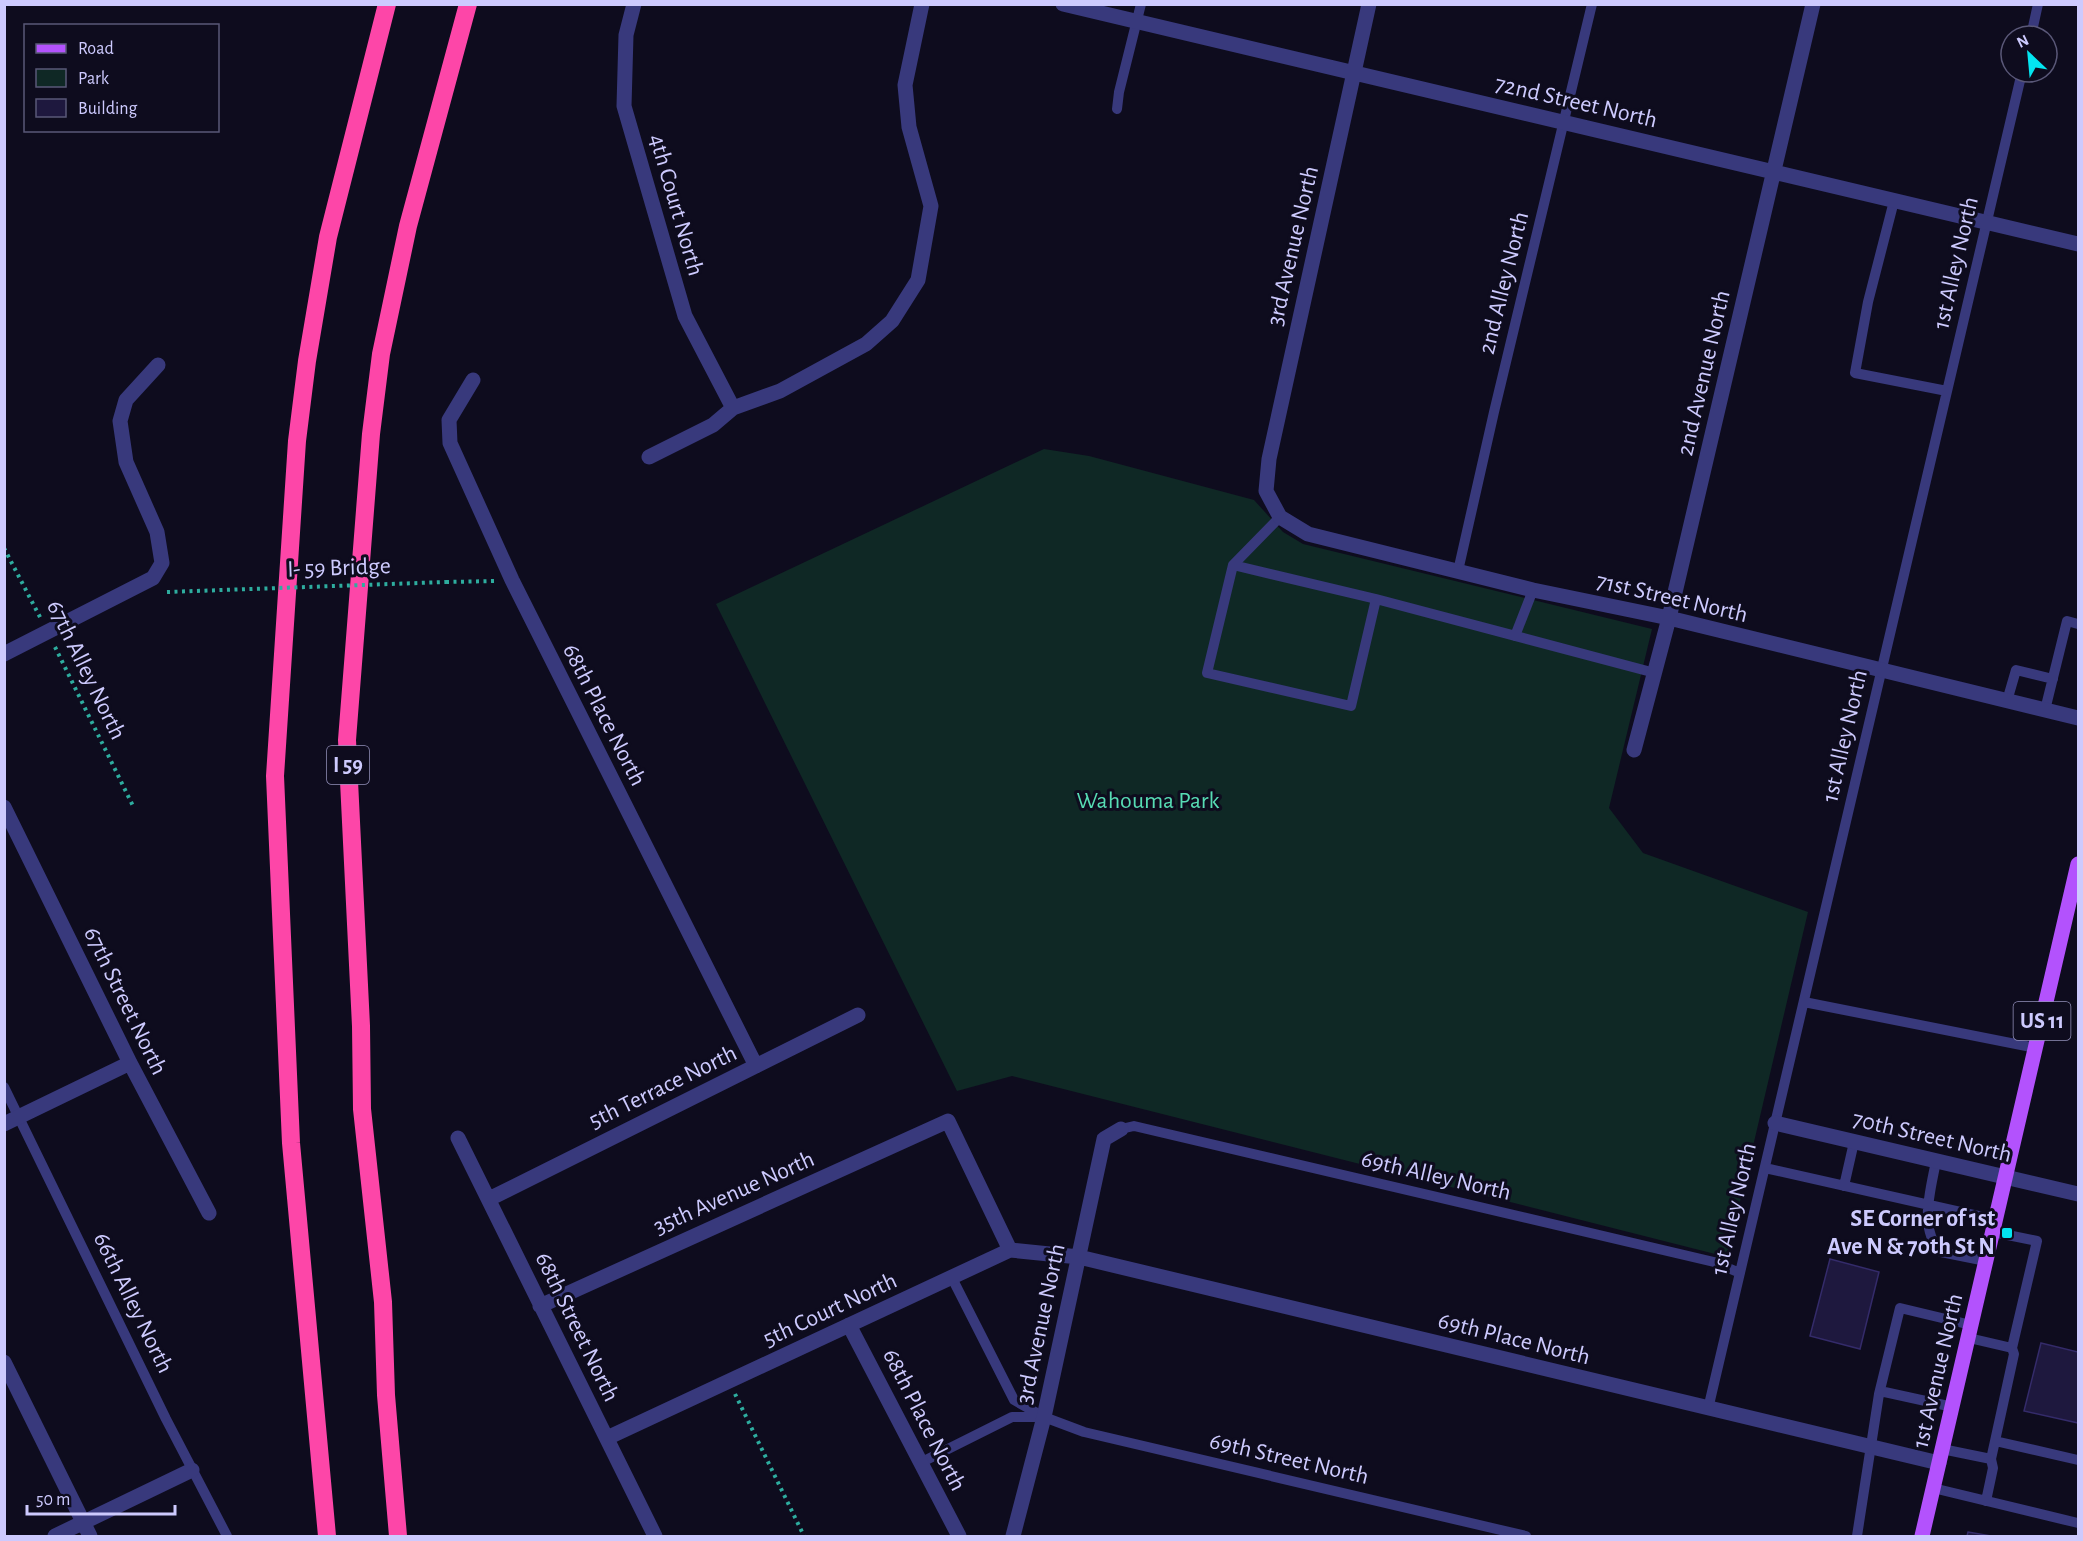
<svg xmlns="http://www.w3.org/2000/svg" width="2083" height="1541" font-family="'Alegreya Sans',sans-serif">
<rect width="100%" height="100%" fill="#0e0c1e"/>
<!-- green -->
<path fill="#0f2825" d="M1044 449 1089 456 1254 500 1283 532 1303 544 1652 629 1609 808 1643 853 1808 912 1727 1257 1012 1076 957 1091 716 604Z"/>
<!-- building -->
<path fill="#1e183e" stroke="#342b6a" stroke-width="1.5" d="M1830 1259 1879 1272 1860 1349 1810 1336Z
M2041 1343 2078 1352V1423L2024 1411Z
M1968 1532 1991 1536H1967Z"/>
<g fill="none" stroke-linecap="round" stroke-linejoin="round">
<!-- path -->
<path stroke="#2ead9f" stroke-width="4" stroke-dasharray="3 4.5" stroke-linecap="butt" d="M4 548 41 619
M446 582 496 581
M55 647 134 808
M735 1394 804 1536"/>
<!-- lane -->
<path stroke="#38397c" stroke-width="10" d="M2031 36 2038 4
M1117 109 1119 92 1141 4
M1894 201 1868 302 1855 373 1947 391
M1233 565 1280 517
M1458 571 1494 412 1592 4
M1376 599 1351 706 1207 673 1233 565 1376 599 1655 673
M1515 636 1533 590
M2007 701 2016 670 2053 679
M2045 710 2067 621 2078 624
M1804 1002 2036 1048
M4 1087 166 1419 227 1536
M1121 1129 1134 1126 1714 1262 1740 1273
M1936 1161C1931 1189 1918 1229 1941 1252L1986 1261
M1765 1168 1996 1220
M1844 1186 1854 1142
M1993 1232 2037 1241 2012 1348
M952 1278 1014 1400 1044 1417 1084 1432 1526 1536
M1969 1338 2012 1348 2014 1354 1995 1441
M1880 1391 1953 1407
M1708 1409 2022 72
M1942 1449 1991 1459 1995 1441 2078 1460
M920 1463 1012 1417H1044
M1933 1488 2078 1523
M1986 1501 1993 1468 1991 1459
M1857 1536 1879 1394 1900 1308 1971 1325"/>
<!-- street -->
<path stroke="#38397c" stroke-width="15" d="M634 4 626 35 624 106 685 316 733 408
M1063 4 2078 244
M1369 4 1269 459 1266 491 1280 517 1308 534 1533 590 1669 618 2078 718
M473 380 449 420 450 443 512 580 756 1066
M649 457 713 425 733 408 780 391 866 344 892 321 918 280 931 206 909 127 905 85 922 4
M4 654 153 578 162 563 157 532 126 462 120 421 126 400 158 365
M1634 750 1669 618 1813 4
M4 807 130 1063 209 1213
M1775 1123 2078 1194
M4 1124 130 1063
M458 1138 655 1536
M489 1199 858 1015
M540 1306 948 1121 1010 1250
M849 1325 959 1536
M4 1362 90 1536
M607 1438 1010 1250 1079 1257 1939 1463
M55 1536 192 1470
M1013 1536 1044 1417 1104 1139 1121 1129"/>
<!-- primary -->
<path stroke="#b352fd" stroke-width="15" d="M1922 1536 2078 864"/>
<!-- highway -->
<path stroke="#fd46a8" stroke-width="18" d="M327 1536 291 1143 275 776 297 441 307 361 328 237 387 4
M398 1536 386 1395 383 1302 362 1109 361 1026 347 740 371 434 381 354 408 226 468 4"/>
<!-- path-bridge -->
<path stroke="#2ead9f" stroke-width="4" stroke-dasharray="3 4.5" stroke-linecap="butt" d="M167 592 446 582"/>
</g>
<!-- markers -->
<rect fill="#03e6f1" stroke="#0e0c1e" stroke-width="2" x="2001" y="1227" width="12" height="12" rx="3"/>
<g text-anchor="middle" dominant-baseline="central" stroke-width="6" stroke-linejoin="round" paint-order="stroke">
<!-- shield labels -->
<g fill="#0e0c1e" stroke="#9491bb" stroke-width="1.5">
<rect x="327" y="746" width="42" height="38" rx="4.5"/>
<rect x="2013.5" y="1002" width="57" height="38" rx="4.5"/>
</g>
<g font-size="22" font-weight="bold" fill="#cdcafe">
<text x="348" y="765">I 59</text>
<text x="2042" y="1021">US 11</text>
</g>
<!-- street labels -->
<g font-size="24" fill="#cdcafe" stroke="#0e0c1e">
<text transform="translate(1576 102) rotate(13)">72nd Street North</text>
<text transform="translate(676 205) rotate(74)">4th Court North</text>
<text transform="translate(1293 246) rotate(-77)">3rd Avenue North</text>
<text transform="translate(1956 263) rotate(-77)">1st Alley North</text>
<text transform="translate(1504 283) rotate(-76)">2nd Alley North</text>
<text transform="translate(1704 373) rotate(-77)">2nd Avenue North</text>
<text transform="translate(339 568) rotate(-2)">I- 59 Bridge</text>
<text transform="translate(1672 598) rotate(13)">71st Street North</text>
<text transform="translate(86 670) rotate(64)">67th Alley North</text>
<text transform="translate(604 715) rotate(63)">68th Place North</text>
<text transform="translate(1845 736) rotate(-77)">1st Alley North</text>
<text transform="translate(125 1001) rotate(64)">67th Street North</text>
<text transform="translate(663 1087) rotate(-26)">5th Terrace North</text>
<text transform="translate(1932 1137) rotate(13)">70th Street North</text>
<text transform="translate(1436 1176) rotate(13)">69th Alley North</text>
<text transform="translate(734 1193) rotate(-24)">35th Avenue North</text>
<text transform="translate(1734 1209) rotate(-77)">1st Alley North</text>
<text transform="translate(133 1303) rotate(64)">66th Alley North</text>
<text transform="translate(830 1310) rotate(-25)">5th Court North</text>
<text transform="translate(1041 1324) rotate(-78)">3rd Avenue North</text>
<text transform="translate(577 1327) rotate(64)">68th Street North</text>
<text transform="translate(1514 1339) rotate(14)">69th Place North</text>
<text transform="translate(1938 1371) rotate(-77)">1st Avenue North</text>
<text transform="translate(924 1420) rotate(63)">68th Place North</text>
<text transform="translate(1289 1459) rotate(13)">69th Street North</text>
</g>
<!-- park labels -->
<g font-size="24" fill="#57dcb4" stroke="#0e0c1e">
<text x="1148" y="801">Wahouma Park</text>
</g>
<!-- poi labels -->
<g font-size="24" font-weight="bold" fill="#cdcafe" stroke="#0e0c1e" text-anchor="end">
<text x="1995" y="1219">SE Corner of 1st<tspan x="1995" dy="28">Ave N &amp; 70th St N</tspan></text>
</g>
</g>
<!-- border -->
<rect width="2083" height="1541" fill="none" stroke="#cdcafe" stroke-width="12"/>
<!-- legend -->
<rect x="24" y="24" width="195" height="108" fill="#0e0c1e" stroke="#5a5878" stroke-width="1.5"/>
<rect x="36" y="44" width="30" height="9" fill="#b352fd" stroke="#5a5878" stroke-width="1.5"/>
<text x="78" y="54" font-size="18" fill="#cdcafe">Road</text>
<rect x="36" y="69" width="30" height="18" fill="#0f2825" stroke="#5a5878" stroke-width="1.5"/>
<text x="78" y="84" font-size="18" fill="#cdcafe">Park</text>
<rect x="36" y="99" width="30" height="18" fill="#1e183e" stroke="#5a5878" stroke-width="1.5"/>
<text x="78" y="114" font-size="18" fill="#cdcafe">Building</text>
<!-- north arrow -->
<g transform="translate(2029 54) rotate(334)"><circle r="28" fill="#0e0c1e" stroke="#5a5878" stroke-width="1.5"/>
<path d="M0-4.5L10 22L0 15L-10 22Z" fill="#03e6f1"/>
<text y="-9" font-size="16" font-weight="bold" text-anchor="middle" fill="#cdcafe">N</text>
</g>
<!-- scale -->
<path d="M27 1505v9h148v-9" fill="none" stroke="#cdcafe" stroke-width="3"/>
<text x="36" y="1505" font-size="18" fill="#cdcafe" stroke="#0e0c1e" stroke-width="4.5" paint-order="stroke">50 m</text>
</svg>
